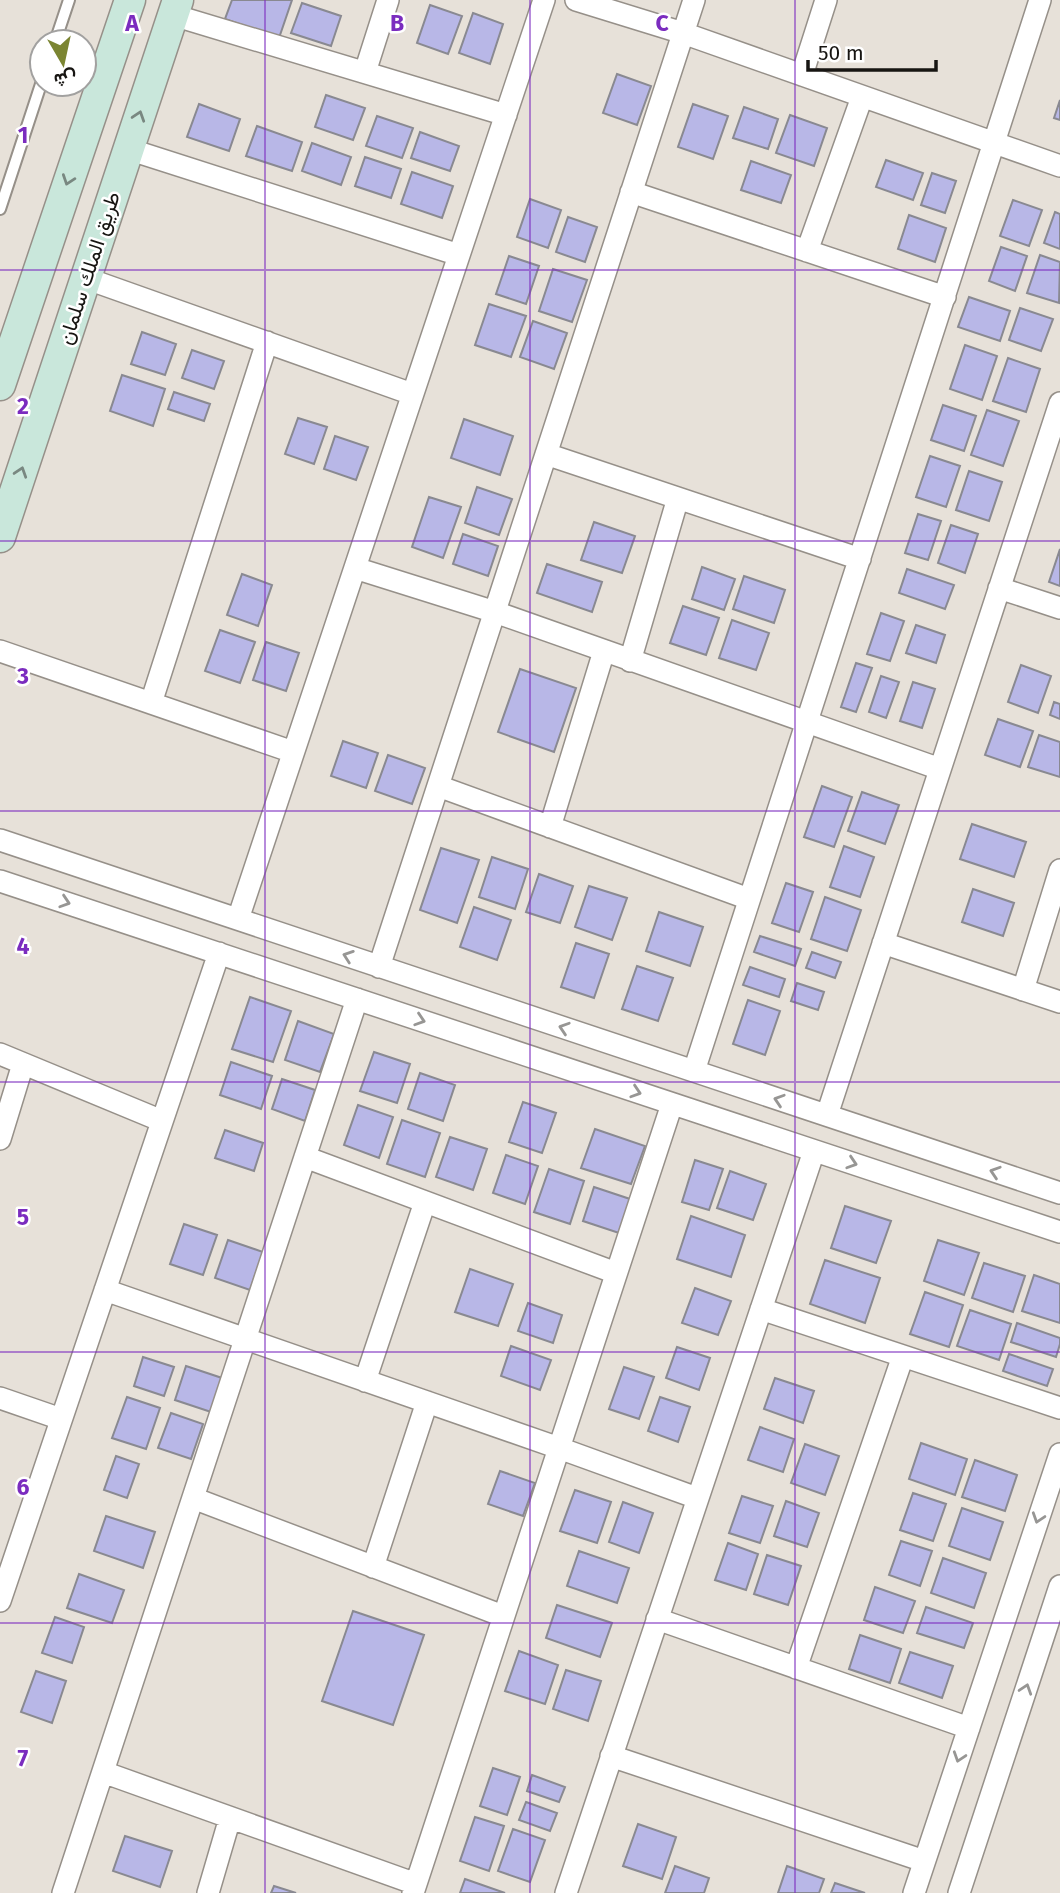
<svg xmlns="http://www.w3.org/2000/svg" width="1060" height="1893" font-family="'Fira Sans',Vazirmatn,sans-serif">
<rect width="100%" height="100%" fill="#e7e1d9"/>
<!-- building -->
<path fill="#b8b7e7" stroke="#898991" stroke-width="2" d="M232 0H292L279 38 225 19Z
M302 3 341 16 331 46 291 33Z
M430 5 462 16 448 54 417 43Z
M473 13 503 24 490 64 459 53Z
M617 74 651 86 637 125 603 113Z
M326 95 365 108 353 140 315 127Z
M1060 100V120L1054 118Z
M199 104 240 119 229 151 187 137Z
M693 104 728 116 713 159 678 147Z
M744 107 778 119 768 149 733 138Z
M790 115 827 128 814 166 776 153Z
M377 116 413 128 402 158 366 146Z
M257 126 302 142 292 171 246 156Z
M420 132 459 146 450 171 411 158Z
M312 143 351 157 341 185 302 171Z
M365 157 401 169 391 198 355 186Z
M886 160 923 173 913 200 876 187Z
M751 161 791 175 781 203 741 190Z
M412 172 453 186 442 218 401 204Z
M932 173 956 181 945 213 921 205Z
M530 199 561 210 548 248 517 237Z
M1013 200 1042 210 1029 246 1000 236Z
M1055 212 1060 214V249L1044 243Z
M909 215 946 228 935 262 898 249Z
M568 217 597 227 585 262 556 252Z
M1001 247 1027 256 1015 291 989 281Z
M1040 255 1060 262 1059 303 1027 293Z
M509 256 539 266 526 304 496 294Z
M553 269 587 280 572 322 539 311Z
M969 297 1010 311 1000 341 958 327Z
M489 304 526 316 511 357 475 345Z
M1020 308 1053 319 1041 351 1009 340Z
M533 321 567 333 554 369 520 357Z
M142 332 176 344 165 375 131 364Z
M965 345 997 356 982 400 950 389Z
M192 350 224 361 214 389 182 378Z
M1008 358 1040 369 1026 412 993 401Z
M122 375 165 389 153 426 110 411Z
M174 392 210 404 204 421 168 409Z
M943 405 976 416 964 451 931 440Z
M987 410 1019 421 1003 466 971 455Z
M298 418 327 427 314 464 285 454Z
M464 419 513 436 500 475 451 458Z
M335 436 368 447 356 480 324 469Z
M930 456 960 466 946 507 916 497Z
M969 471 1002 482 989 521 956 510Z
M477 487 512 499 499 535 465 523Z
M429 497 461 507 443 558 412 547Z
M918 514 941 521 928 560 905 553Z
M594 522 635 536 622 573 581 560Z
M951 525 978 534 965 573 938 563Z
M463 534 498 546 488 576 453 564Z
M1060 549V586L1049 582Z
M547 564 602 582 592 612 537 593Z
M702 567 735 579 724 610 692 599Z
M907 569 954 585 945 609 899 593Z
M242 574 272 585 258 626 227 615Z
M744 576 785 590 774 623 733 609Z
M683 606 719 618 706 655 670 643Z
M881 613 904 621 890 661 867 654Z
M732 620 769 633 756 670 719 658Z
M916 625 945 635 936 663 906 653Z
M220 630 255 642 240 683 205 671Z
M266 642 299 653 286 691 253 680Z
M856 663 872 668 856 712 841 707Z
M1021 665 1051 676 1038 713 1008 702Z
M520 669 576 688 554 752 498 732Z
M881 676 899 682 886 718 869 712Z
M913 682 935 689 922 728 900 721Z
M1054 702 1060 704V719L1050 715Z
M998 719 1033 731 1020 767 985 755Z
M1039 735 1060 742V777L1028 767Z
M343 741 378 753 366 788 331 776Z
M388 755 425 768 412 804 375 791Z
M822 786 852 797 834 847 804 837Z
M862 792 899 805 885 844 848 831Z
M972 824 1026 842 1014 877 960 859Z
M844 846 874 857 860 897 830 887Z
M441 848 479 860 457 923 420 910Z
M492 857 528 869 515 909 479 897Z
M539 874 573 886 560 923 526 912Z
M786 883 813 892 799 932 772 923Z
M589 886 627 898 612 940 575 927Z
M973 889 1014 903 1003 936 962 922Z
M825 897 861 910 847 951 811 939Z
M474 907 511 920 497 960 460 947Z
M659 912 703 927 690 966 646 951Z
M760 936 801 949 795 966 754 952Z
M576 943 609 954 594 998 561 987Z
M812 952 841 962 835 978 806 968Z
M637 966 673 978 658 1021 622 1009Z
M750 967 785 979 779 997 743 985Z
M797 983 824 992 818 1010 791 1001Z
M250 997 291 1011 273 1062 232 1049Z
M748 1000 780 1011 765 1055 733 1044Z
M298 1021 334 1034 320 1072 285 1060Z
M374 1052 410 1064 397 1103 360 1091Z
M231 1062 272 1076 261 1109 220 1095Z
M420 1073 455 1085 443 1121 408 1109Z
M282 1079 315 1090 305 1121 272 1109Z
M523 1102 556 1113 542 1153 509 1142Z
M358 1105 393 1117 379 1158 344 1145Z
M402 1120 440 1133 425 1177 387 1164Z
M595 1129 645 1146 631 1184 581 1168Z
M225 1130 263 1143 254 1171 215 1158Z
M450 1137 487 1149 473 1190 436 1177Z
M506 1155 538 1166 525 1204 493 1193Z
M695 1160 723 1169 709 1210 682 1202Z
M549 1169 584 1181 570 1224 534 1212Z
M730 1171 766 1184 753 1220 717 1208Z
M594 1187 630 1199 619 1233 583 1221Z
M845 1206 891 1221 876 1263 831 1248Z
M691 1216 745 1235 731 1277 677 1259Z
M184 1224 217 1235 203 1275 170 1264Z
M228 1240 263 1252 250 1290 215 1278Z
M938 1240 979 1253 964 1295 924 1281Z
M825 1260 880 1278 865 1323 810 1304Z
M984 1263 1025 1276 1013 1312 972 1298Z
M470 1269 513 1284 498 1326 455 1312Z
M1034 1275 1060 1284V1323L1022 1311Z
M695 1288 731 1301 718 1335 682 1323Z
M925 1292 963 1305 949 1347 910 1334Z
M528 1303 562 1315 553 1343 518 1331Z
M970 1310 1011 1324 999 1360 957 1346Z
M1017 1323 1060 1338V1344L1056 1357 1011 1342Z
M511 1346 551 1360 540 1390 501 1376Z
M677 1347 710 1358 699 1390 666 1378Z
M1009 1354 1053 1369 1047 1386 1003 1371Z
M143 1357 174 1367 164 1396 134 1386Z
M186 1366 222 1378 211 1412 175 1400Z
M624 1367 654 1377 639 1419 609 1409Z
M775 1378 814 1391 803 1423 764 1409Z
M127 1397 160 1408 146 1449 112 1438Z
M660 1397 690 1407 678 1442 648 1431Z
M171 1413 203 1424 191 1459 158 1448Z
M760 1427 794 1439 783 1472 748 1460Z
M921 1443 967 1459 955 1495 909 1479Z
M805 1444 839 1456 825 1495 791 1483Z
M116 1456 139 1464 127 1498 104 1490Z
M975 1460 1017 1475 1005 1511 962 1497Z
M500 1471 535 1483 523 1516 488 1504Z
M575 1490 611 1502 597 1543 560 1531Z
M913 1493 946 1504 933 1541 900 1530Z
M742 1496 773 1506 760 1543 729 1533Z
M786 1501 819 1513 807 1547 774 1536Z
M623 1502 653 1513 639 1553 609 1542Z
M962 1508 1003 1522 990 1560 949 1546Z
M106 1516 155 1532 143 1568 94 1551Z
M901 1541 932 1551 920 1586 889 1575Z
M728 1543 758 1554 746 1590 715 1580Z
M579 1551 629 1568 617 1603 567 1586Z
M767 1555 801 1566 788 1605 754 1594Z
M943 1558 986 1573 974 1608 931 1593Z
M79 1574 124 1590 112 1623 67 1608Z
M875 1587 915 1601 903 1633 864 1620Z
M557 1605 612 1623 600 1657 546 1638Z
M926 1607 973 1623 964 1648 917 1633Z
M353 1611 424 1635 393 1725 322 1701Z
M55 1617 84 1627 72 1663 42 1653Z
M860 1635 901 1649 890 1683 849 1669Z
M519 1651 558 1665 545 1704 505 1691Z
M910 1652 953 1666 942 1698 899 1683Z
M566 1670 601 1681 588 1721 553 1709Z
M36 1671 66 1681 52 1723 21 1712Z
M493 1768 520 1777 507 1815 480 1806Z
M532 1775 565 1787 559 1802 527 1791Z
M526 1802 557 1813 550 1831 519 1820Z
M475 1817 504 1826 489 1871 460 1861Z
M638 1824 676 1837 662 1879 623 1866Z
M513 1829 545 1840 530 1882 498 1871Z
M125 1836 172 1851 160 1887 113 1871Z
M675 1866 709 1878 704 1893H665Z
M787 1866 824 1879 819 1893H778Z
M465 1879 505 1893H460Z
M835 1883 865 1893H831Z
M274 1886 296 1893H271Z"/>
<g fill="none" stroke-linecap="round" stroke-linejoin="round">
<defs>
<path id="service" d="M55 42 69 0
M0 209 42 81"/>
<path id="minor" d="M576 0 683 33 1060 166
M173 15 506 115
M365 72 388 0
M802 75 826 0
M128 149 459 255
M631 192 945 297
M807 251 862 97
M85 278 412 394
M546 454 860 559
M355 568 495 612 940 769
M999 588 1060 608
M0 651 293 752
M630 661 678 498
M151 703 267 342
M438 786 749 899
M550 827 604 651
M0 840 1060 1193
M0 881 1060 1232
M238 919 544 0
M883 943 1060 1002
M379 967 694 0
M1023 990 1060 870
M0 1054 162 1121
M694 1071 1040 0
M827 1115 1060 403
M0 1139 23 1064
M305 1157 616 1273
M105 1290 559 1448 697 1498
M761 1309 1060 1408
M365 1381 425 1202
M0 1398 61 1419
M193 1498 503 1616
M373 1567 427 1402
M0 1601 219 953
M657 1619 969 1728
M796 1668 903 1356
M611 1756 924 1861
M103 1772 416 1884
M63 1893 357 999
M208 1893 230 1818
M413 1893 672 1104
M566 1893 814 1151
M914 1893 1060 1454
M959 1893 1060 1586"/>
<path id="secondary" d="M0 385 130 0
M0 537 178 0"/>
</defs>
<!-- service casing -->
<use href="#service" stroke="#969089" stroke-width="14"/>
<!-- minor casing -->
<use href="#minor" stroke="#969089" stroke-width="24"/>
<!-- secondary casing -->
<use href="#secondary" stroke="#969089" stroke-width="33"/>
<!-- service -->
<use href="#service" stroke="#fff" stroke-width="10"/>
<!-- minor -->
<use href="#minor" stroke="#fff" stroke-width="21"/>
<!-- secondary -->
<use href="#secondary" stroke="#c9e7db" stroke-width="30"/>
</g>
<!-- one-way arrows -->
<defs><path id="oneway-chevron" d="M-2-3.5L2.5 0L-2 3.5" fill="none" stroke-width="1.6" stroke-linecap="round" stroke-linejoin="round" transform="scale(1.75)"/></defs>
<g stroke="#798881">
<use href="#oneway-chevron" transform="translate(139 116) rotate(-72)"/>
<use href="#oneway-chevron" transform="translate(68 180) rotate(109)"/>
<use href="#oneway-chevron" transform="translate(21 472) rotate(-72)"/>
</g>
<g stroke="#979694">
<use href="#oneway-chevron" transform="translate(65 902) rotate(18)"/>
<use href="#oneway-chevron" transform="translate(348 956) rotate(-161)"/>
<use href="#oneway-chevron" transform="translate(420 1020) rotate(18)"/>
<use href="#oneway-chevron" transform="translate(564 1028) rotate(-162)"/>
<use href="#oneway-chevron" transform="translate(636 1092) rotate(18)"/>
<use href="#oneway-chevron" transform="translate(779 1100) rotate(-162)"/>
<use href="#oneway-chevron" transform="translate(852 1163) rotate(18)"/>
<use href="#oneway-chevron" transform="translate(995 1172) rotate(-162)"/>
<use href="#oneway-chevron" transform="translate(1038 1518) rotate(108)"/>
<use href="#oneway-chevron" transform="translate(1026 1689) rotate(-72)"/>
<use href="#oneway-chevron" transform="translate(959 1757) rotate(108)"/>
</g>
<!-- grid -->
<path fill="none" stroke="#7b2cbf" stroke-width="2" stroke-opacity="0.55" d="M265 0V1893M530 0V1893M795 0V1893M0 270H1060M0 541H1060M0 811H1060M0 1082H1060M0 1352H1060M0 1623H1060"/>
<g text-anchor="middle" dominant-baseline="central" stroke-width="5" stroke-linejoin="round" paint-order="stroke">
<!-- street labels -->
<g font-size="21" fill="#171512" stroke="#fff">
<text transform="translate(89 268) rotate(-72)">طريق الملك سلمان</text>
</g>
</g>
<g font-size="23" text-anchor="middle" font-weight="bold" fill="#7b2cbf" stroke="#fff" stroke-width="5" stroke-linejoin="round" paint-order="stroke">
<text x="132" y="31">A</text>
<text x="397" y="31">B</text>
<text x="662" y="31">C</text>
<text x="23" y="143">1</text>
<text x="23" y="414">2</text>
<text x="23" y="684">3</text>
<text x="23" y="954">4</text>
<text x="23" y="1225">5</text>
<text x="23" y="1495">6</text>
<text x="23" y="1766">7</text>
</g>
<!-- north arrow -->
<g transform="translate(63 63) rotate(171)"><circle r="33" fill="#ffffff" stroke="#a2a1a0" stroke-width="2"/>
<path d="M0-5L12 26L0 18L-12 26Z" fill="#7b8532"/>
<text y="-10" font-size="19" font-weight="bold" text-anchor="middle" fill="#171512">ش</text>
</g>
<!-- scale -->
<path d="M808 60v10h128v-10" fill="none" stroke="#171512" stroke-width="3.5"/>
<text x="818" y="60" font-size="21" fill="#171512" stroke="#ffffff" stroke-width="5" paint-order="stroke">50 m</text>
</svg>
